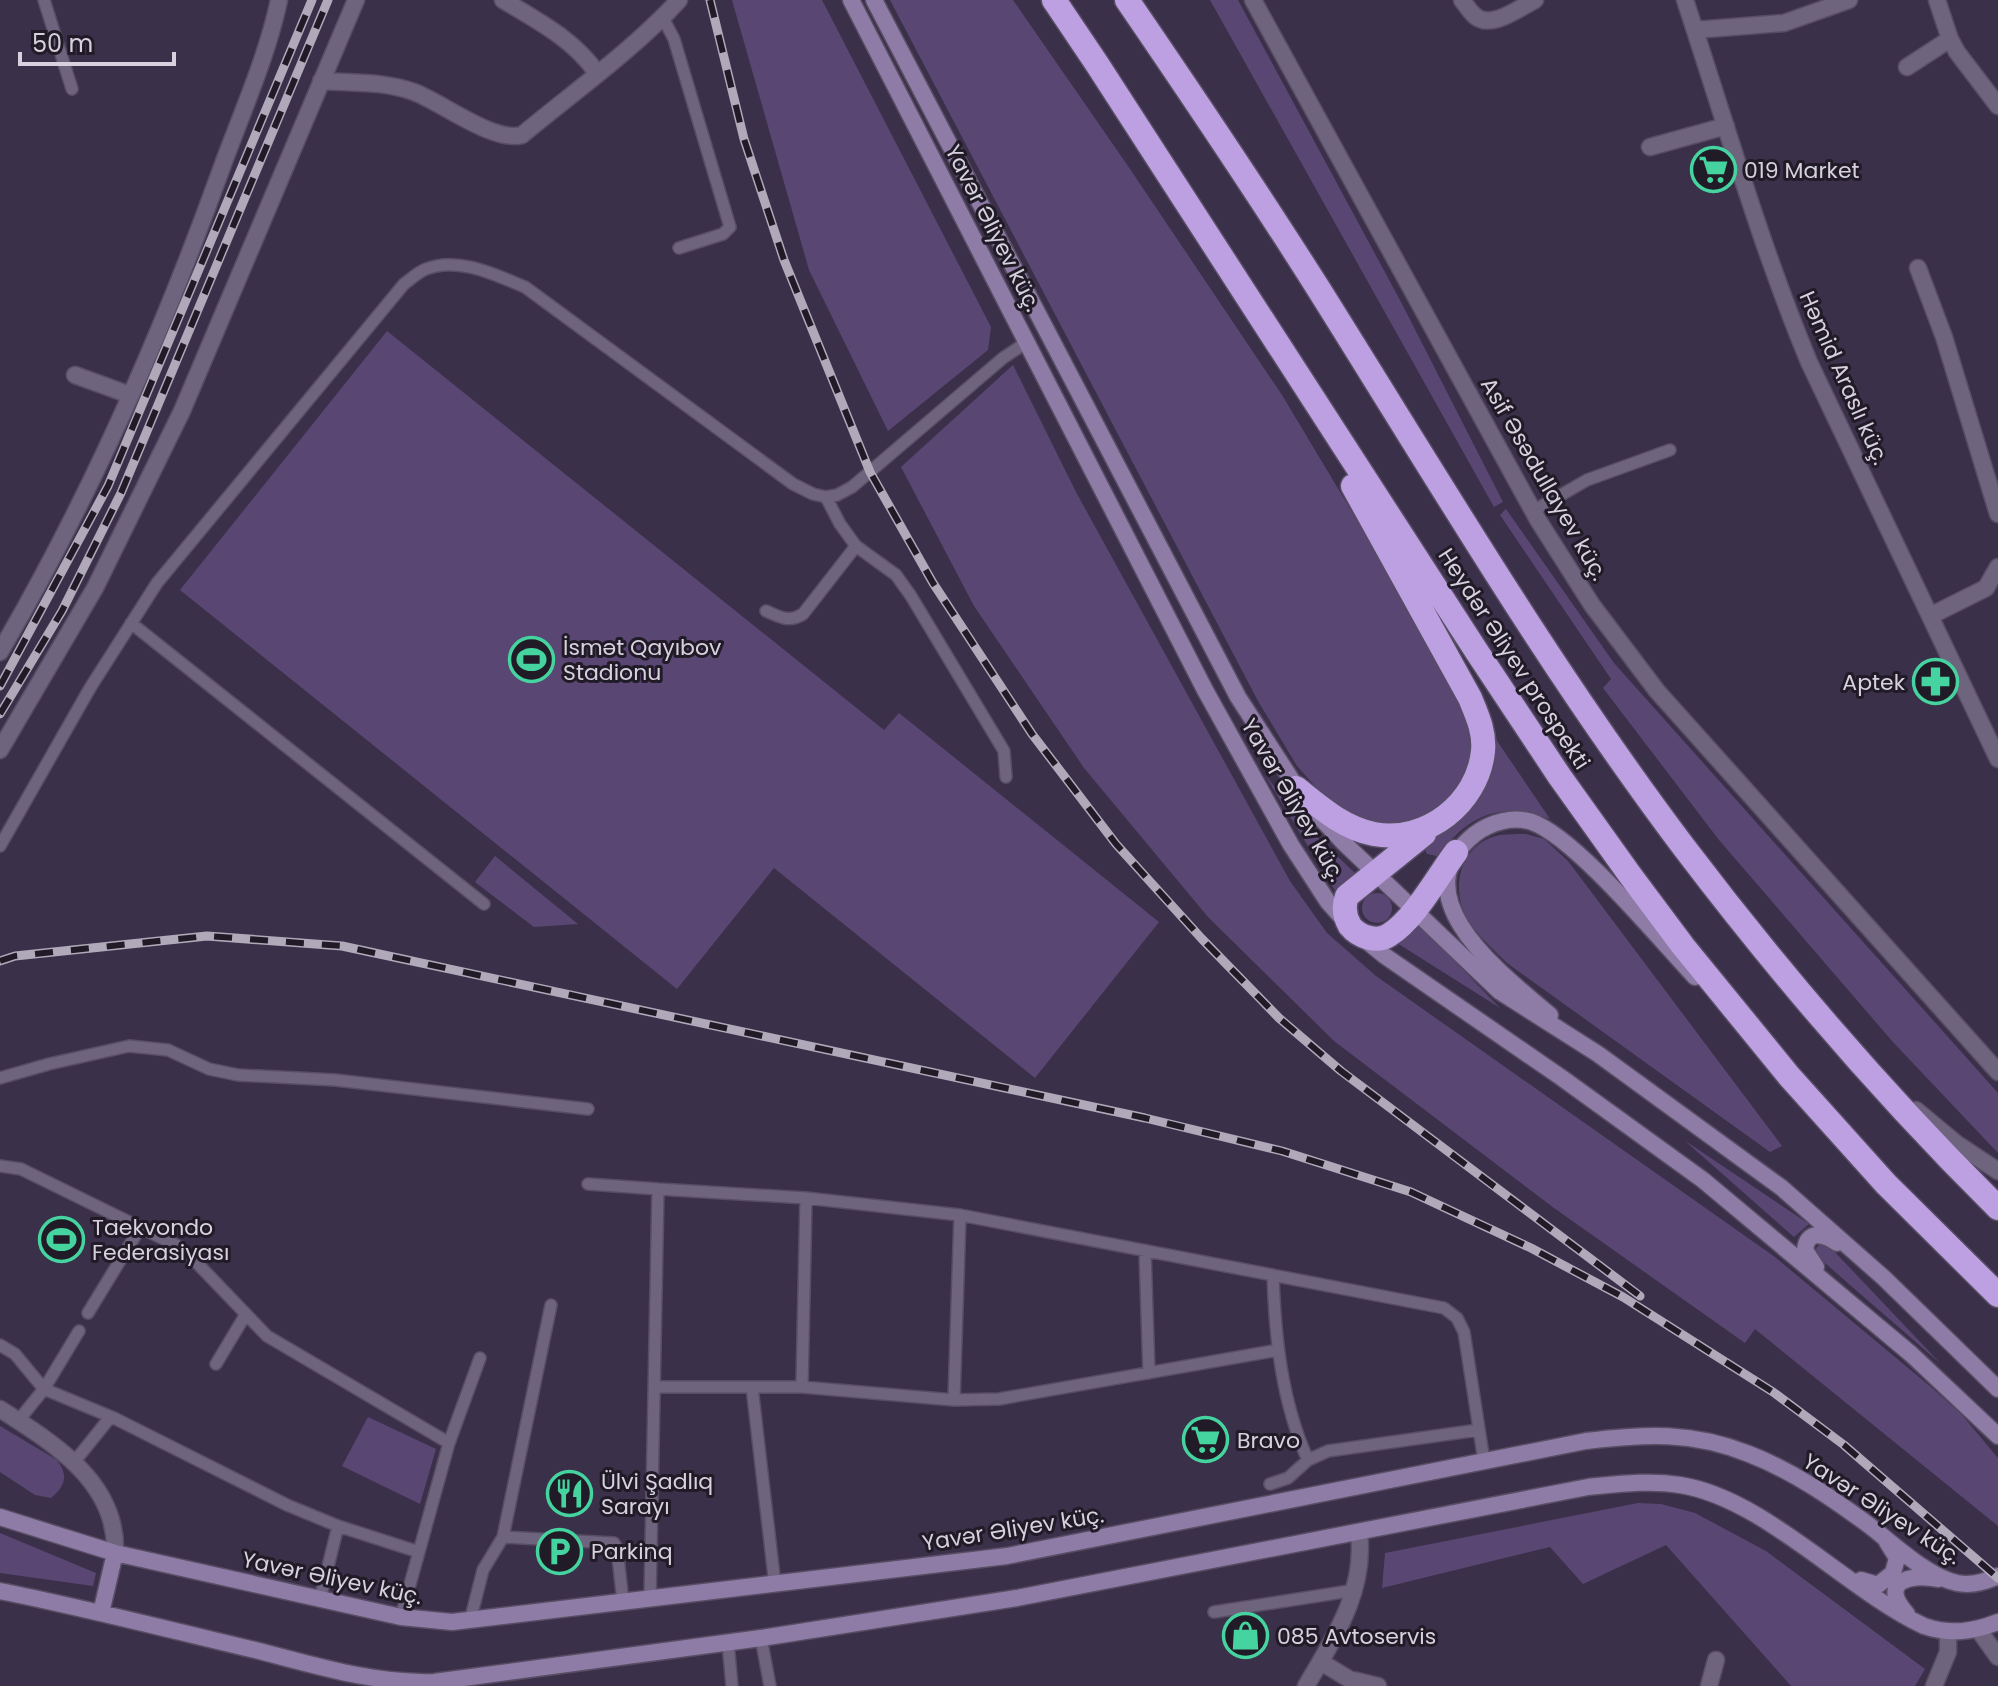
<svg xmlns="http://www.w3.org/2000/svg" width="1998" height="1686" font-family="Poppins,sans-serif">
<rect width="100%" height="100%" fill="#3b3049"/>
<!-- green -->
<path fill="#5a4673" d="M732 0H822L991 327 988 350 888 431 809 270Z
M890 0H1013L1128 166 1282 395 1446 669 1473 732 1472 759 1462 785 1427 820 1376 826 1329 802 1297 766 1258 701Z
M1210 0H1238L1401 302 1503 502 1494 507Z
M387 331 884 730 899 713 1159 922 1035 1078 774 868 677 989 180 590Z
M1013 365 1076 492 1290 881 1327 933 1376 976 1775 1257 1931 1387 1962 1415 1998 1458V1526L1755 1329 1745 1343 1554 1208 1334 1041 1208 917 1084 768 974 606 901 467Z
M1506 509 1614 663 1998 1093V1153L1892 1041 1719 840 1603 688 1611 679 1500 515Z
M1491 732 1550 819C1513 806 1483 808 1454 837 1447 843 1443 851 1437 856L1427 854 1424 847C1435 834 1453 830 1462 815 1472 800 1485 752 1491 732Z
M1264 774 1316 836 1357 875 1346 880 1336 892Z
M1526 834 1544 839 1568 861 1782 1146 1770 1152 1507 963C1493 949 1478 936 1468 920 1449 888 1460 843 1500 835 1508 834 1517 834 1526 834Z
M495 856 578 924 534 927 475 882Z
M1362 908a15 15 0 1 1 30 0a15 15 0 1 1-30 0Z
M1416 921 1500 1008 1397 943Z
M1684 1140 1809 1224 1794 1237Z
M1822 1243 1832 1249 1941 1364 1819 1258 1816 1248Z
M368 1417 436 1449 420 1504 342 1466Z
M0 1426 57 1460C69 1476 65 1486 51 1498L35 1495 0 1472Z
M1638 1503 1661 1504 1695 1513 1766 1551 1925 1669 1915 1686H1791L1666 1545 1583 1584 1550 1547 1382 1588 1385 1553Z
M0 1533 96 1573 93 1586 0 1573Z"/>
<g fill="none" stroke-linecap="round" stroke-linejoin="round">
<defs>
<path id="service" d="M44 0 72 89
M663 18 674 39 730 227 723 234 679 248
M826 497 837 495 852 487 1003 358 1027 342
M1533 511 1587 480 1670 450
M766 611C780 617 789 623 803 614L856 546
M131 623 484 904
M0 846 90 688 157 583 404 284C411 279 418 272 426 269 458 256 496 275 525 287L793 484 813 494 826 497 840 524 856 546 896 575 911 596 1004 751 1006 777
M0 1078 49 1064 129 1046 168 1050 209 1069 238 1075 335 1080 588 1109
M0 1166 21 1169 176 1245 196 1262 267 1336 449 1443 401 1617
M588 1184 658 1189
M1145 1251 1149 1373
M1273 1275C1275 1338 1282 1403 1308 1460L1328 1451 1478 1430
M88 1313 140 1228
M79 1331 44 1389 114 1418
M0 1345 15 1354 44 1389 18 1421
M216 1364 246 1314
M656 1387H802L954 1400 999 1399 1278 1350
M752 1387 775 1585
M802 1387 806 1198
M954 1400 960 1215
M449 1443 480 1358
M75 1461 108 1420 114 1418 287 1505 338 1526 419 1552
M1270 1484 1288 1478 1308 1460
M503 1537 614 1543 617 1548 623 1602
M320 1599 338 1526
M650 1600 658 1189 806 1198 960 1215 1444 1308 1457 1318 1464 1332 1484 1461
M1214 1612 1356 1590
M470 1621 483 1570 503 1537 551 1305
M761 1638 770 1686
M728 1643 732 1686"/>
<path id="minor" d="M503 0C538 21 573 39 597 73
M1462 0C1466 5 1470 12 1475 16 1491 30 1519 8 1535 0
M1685 0C1725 121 1760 244 1809 362L1998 759
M1937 0 1950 39 1957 52 1998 106
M1695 30 1784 23 1849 0
M1907 67 1950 39
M321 81C352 83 384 81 414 92 441 102 494 143 522 135 575 91 633 50 679 0
M1650 147 1726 126
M1918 268 1944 337 1998 514
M75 375 130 395
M1930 616 1986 588 1998 567
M0 652C90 498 162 334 222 167 242 112 267 57 279 0
M0 750 95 588 182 411 356 0
M0 1409C53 1443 118 1482 115 1553
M1978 1629 1998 1657
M1321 1662 1349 1679 1378 1686
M1306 1686C1334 1638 1366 1591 1359 1533
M1709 1686 1716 1660
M1934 1686 1948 1652V1632"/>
<path id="tertiary" d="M1253 0 1538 520 1592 605 1657 691 1998 1072
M1916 1110 1957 1144 1998 1171"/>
<path id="secondary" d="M851 0 1205 690 1291 845 1328 902 1353 930 1385 956 1562 1078 1703 1180 1911 1354 1998 1436
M874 0 1238 697 1302 796
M1317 814 1344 843 1499 991 1598 1054 1782 1188 1884 1278 1998 1389
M1550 1015C1503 975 1397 896 1475 834 1491 822 1513 816 1532 822 1576 838 1660 940 1695 977
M1816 1267 1805 1250C1807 1229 1824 1234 1837 1243
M0 1517 115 1553 401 1617 452 1622 1007 1556 1586 1441C1645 1434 1692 1431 1749 1454 1793 1471 1832 1498 1870 1526 1893 1544 1928 1577 1957 1583 1971 1586 1985 1582 1998 1576
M1861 1580 1878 1585 1893 1573 1897 1558 1887 1542
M0 1591C86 1608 170 1630 255 1650 314 1665 373 1684 434 1682L761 1638 1017 1598 1588 1487C1619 1484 1650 1480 1680 1485 1764 1498 1847 1590 1924 1626 1950 1635 1973 1632 1998 1622
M101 1613 115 1553
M1907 1614C1878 1582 1909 1573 1938 1579"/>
<path id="motorway" d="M1054 0 1097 64 1477 652 1560 777 1630 875 1683 946 1789 1076 1886 1184 1998 1295
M1127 0C1192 95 1256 190 1318 288 1436 476 1549 668 1683 846 1780 974 1884 1095 1998 1208
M1296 788C1320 807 1343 828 1374 834 1426 844 1478 803 1483 751 1485 732 1477 715 1470 698L1353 486
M1424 834 1347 896C1343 907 1344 916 1350 926 1359 937 1377 943 1389 935 1414 920 1438 876 1456 852"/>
</defs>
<!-- service casing -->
<use href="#service" stroke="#574d64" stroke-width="14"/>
<!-- minor casing -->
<use href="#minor" stroke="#574d64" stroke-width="19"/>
<!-- tertiary casing -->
<use href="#tertiary" stroke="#574d64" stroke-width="19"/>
<!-- secondary casing -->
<use href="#secondary" stroke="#574d64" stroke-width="19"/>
<!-- motorway casing -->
<use href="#motorway" stroke="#574d64" stroke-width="27"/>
<!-- service -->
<use href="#service" stroke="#6f647e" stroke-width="11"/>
<!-- minor -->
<use href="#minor" stroke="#6f647e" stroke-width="16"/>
<!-- tertiary -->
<use href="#tertiary" stroke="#6f647e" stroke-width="16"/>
<!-- secondary -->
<use href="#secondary" stroke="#8e7ca6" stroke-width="16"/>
<!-- motorway -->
<use href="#motorway" stroke="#bca0e1" stroke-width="24"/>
<defs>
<path id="rail" d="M710 0 744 139 784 260 870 472 933 583 1032 734 1116 844 1202 939 1279 1018 1341 1071 1640 1296
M0 686 108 486 312 0
M0 714 62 611 121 493 328 0
M0 961 15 956 207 936 342 946 1145 1118 1282 1151 1411 1192 1531 1248 1623 1297 1773 1392 1844 1445 1998 1578"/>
</defs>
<!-- rail casing -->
<use href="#rail" stroke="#b0a9ba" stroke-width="9"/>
<!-- rail -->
<use href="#rail" stroke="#201b26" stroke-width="6" stroke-dasharray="18" stroke-linecap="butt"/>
</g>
<!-- icons -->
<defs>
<symbol id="supermarket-ring" viewBox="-11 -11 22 22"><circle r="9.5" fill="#201b26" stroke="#45d49f" stroke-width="1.5"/><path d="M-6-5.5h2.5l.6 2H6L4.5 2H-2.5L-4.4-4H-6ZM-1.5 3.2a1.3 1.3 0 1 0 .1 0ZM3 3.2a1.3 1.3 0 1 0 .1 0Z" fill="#45d49f"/></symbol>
<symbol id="stadium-ring" viewBox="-11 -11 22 22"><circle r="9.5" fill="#201b26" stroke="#45d49f" stroke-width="1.5"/><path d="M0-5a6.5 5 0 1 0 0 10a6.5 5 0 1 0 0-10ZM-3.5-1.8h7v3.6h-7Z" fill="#45d49f"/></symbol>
<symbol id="pharmacy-ring" viewBox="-11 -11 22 22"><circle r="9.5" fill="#201b26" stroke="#45d49f" stroke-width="1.5"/><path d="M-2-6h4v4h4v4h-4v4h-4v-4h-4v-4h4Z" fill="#45d49f"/></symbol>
<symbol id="restaurant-ring" viewBox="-11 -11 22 22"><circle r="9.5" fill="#201b26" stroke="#45d49f" stroke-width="1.5"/><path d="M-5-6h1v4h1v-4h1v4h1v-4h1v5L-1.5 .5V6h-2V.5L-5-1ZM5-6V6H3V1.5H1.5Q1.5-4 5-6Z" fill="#45d49f"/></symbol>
<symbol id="parking-ring" viewBox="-11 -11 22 22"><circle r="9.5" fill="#201b26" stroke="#45d49f" stroke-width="1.5"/><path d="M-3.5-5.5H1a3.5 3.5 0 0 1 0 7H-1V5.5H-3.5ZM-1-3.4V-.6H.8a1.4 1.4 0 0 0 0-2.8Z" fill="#45d49f"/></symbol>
<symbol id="shop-ring" viewBox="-11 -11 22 22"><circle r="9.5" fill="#201b26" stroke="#45d49f" stroke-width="1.5"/><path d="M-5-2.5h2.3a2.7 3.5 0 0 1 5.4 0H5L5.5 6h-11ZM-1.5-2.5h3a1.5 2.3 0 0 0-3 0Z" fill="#45d49f"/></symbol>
</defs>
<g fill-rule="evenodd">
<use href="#supermarket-ring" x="1688" y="144" width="51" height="51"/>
<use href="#stadium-ring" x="506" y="634" width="51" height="51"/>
<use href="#pharmacy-ring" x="1910" y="656" width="51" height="51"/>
<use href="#stadium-ring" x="36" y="1214" width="51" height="51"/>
<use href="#supermarket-ring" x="1180" y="1414" width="51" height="51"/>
<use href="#restaurant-ring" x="544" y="1468" width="51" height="51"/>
<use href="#parking-ring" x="534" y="1526" width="51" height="51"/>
<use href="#shop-ring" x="1220" y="1610" width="51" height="51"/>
</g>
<g text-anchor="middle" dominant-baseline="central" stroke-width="6" stroke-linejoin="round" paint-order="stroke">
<!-- poi labels -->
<g font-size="22" fill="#d6d0df" stroke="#201b26" text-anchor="start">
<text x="1744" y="170">019 Market</text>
<text x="563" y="647">İsmət Qayıbov<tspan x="563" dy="25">Stadionu</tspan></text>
<text x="1905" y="682" text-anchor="end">Aptek</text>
<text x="92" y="1227">Taekvondo<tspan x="92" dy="25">Federasiyası</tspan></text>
<text x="1237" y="1440">Bravo</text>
<text x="601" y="1481">Ülvi Şadlıq<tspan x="601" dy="25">Sarayı</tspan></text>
<text x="591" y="1551">Parkinq</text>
<text x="1277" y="1636">085 Avtoservis</text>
</g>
<!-- street labels -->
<g font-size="22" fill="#d6d0df" stroke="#201b26">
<text transform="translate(993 228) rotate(63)">Yavər Əliyev küç.</text>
<text transform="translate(1844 378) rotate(66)">Həmid Araslı küç.</text>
<text transform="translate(1544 479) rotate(60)">Asif Əsədullayev küç.</text>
<text transform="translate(1514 659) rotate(57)">Heydər Əliyev prospekti</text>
<text transform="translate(1293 800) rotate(60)">Yavər Əliyev küç.</text>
<text transform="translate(1882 1509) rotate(33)">Yavər Əliyev küç.</text>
<text transform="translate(1013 1529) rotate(-9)">Yavər Əliyev küç.</text>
<text transform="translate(332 1578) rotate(12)">Yavər Əliyev küç.</text>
</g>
</g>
<!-- scale -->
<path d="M20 52v12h154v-12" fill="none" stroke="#d6d0df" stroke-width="4"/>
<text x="32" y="52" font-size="24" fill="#d6d0df" stroke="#201b26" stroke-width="6" paint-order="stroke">50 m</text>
</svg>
